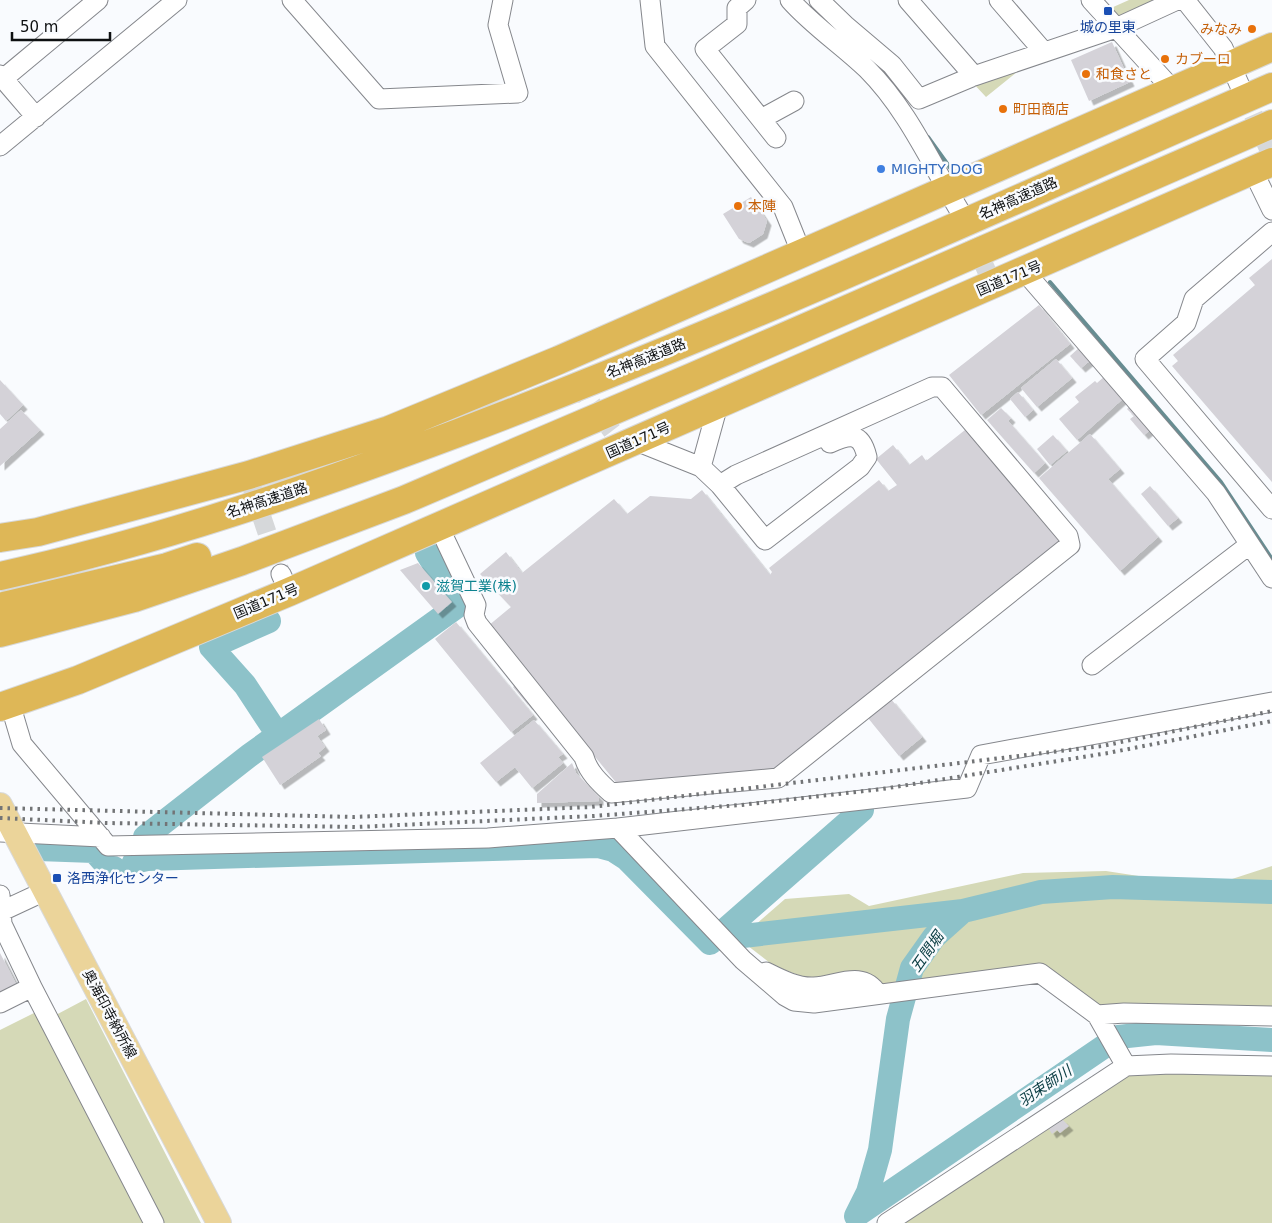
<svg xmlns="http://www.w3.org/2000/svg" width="1272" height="1223" font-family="'DejaVu Sans','Noto Sans JP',sans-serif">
<defs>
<filter id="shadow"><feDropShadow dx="4.5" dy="4.5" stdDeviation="0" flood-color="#0004"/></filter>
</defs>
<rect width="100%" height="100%" fill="#f9fbfe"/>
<!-- green -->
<path fill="#d5d9b7" d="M1129 0H1163L1120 17 1111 8Z
M1015 65 1017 72 986 97 972 82Z
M1272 866V1012L1105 1009 1041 968 884 989 812 980 774 966 739 939 785 899 849 894 869 906 1023 873 1106 871 1158 879H1232Z
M86 999 201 1223H0V1030L36 1012 52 1017Z
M1126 1072 1272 1076V1223H900Z"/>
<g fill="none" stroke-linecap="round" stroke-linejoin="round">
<!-- stream -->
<path stroke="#678d92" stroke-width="4" d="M928 137 956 176
M1050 282 1221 482 1272 559
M1262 891 1272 882"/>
<!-- river -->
<path stroke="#8dc2c9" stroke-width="24" d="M269 621 211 647 245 685 278 735
M145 837 250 755 459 605 427 553
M38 849 94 851 110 869 114 868
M134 862 147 859 598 846 613 850 627 859 710 943 862 810
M716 939 963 911
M857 1215 1118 1037 1156 1033 1272 1040
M856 1216 868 1192 880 1150 898 1019 912 968 934 937 963 911 1041 892 1113 887 1272 892"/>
</g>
<!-- building -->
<path fill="#d4d2d8" filter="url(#shadow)" d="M1112 42 1130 82 1089 101 1071 60Z
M751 197 767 221 763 234 749 243 739 239 723 214Z
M1272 259V482L1172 366 1178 361 1173 355 1255 285 1249 278Z
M1039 305 1070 344 981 415 949 375Z
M1081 346 1092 359 1081 368 1070 356Z
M1056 359 1072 378 1037 407 1021 388Z
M1105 376 1126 396 1077 440 1059 419 1079 402 1075 397 1095 381 1097 383Z
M0 380 23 405 6 421 0 414Z
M1018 392 1033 410 1025 417 1010 399Z
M1130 406 1150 430 1144 435 1130 419 1134 416 1127 409Z
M1001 408 1011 418 1008 421 1045 463 1034 473 987 420Z
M21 410 40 430 0 466V429Z
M970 426 1064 542 775 773 619 786 488 626 511 607 480 574 506 552 522 573 614 499 627 514 650 496 691 499 702 490 770 575 772 572 769 568 879 480 888 491 897 485 876 459 893 445 909 465 922 455 926 461Z
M1090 434 1120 469 1108 479 1158 537 1120 571 1039 478Z
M1053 435 1067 451 1050 465 1037 449Z
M1150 486 1178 518 1168 526 1141 494Z
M418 563 452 602 438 614 400 570Z
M456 622 533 715 511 732 435 639Z
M520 681 535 700 528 705 513 687Z
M891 699 922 737 899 756 868 718Z
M319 719 326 730 317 736 325 747 318 753 321 756 280 785 262 757Z
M534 720 563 754 558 757 563 763 532 788 515 767 496 782 480 763Z
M572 763 576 773 599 797V801L537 803V794Z
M0 953 18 988 0 994Z
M1062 1119 1069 1126 1060 1133 1057 1130 1052 1134 1049 1129Z"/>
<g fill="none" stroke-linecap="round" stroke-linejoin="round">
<!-- minor-tunnel -->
<path stroke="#d6d8da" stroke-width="19" stroke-dasharray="19 9" stroke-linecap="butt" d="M1242 89 1269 150
M961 213 988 274
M575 382 612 431
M252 488 281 574"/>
<defs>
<path id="minor" d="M292 0 379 99 518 93 498 25 503 0
M650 0 655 46 783 207 801 252
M746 0 737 8V24L705 49 776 138
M790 0C813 26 842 45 867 69 908 110 931 164 961 213
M819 0 846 26 892 65 919 99 974 76 1116 28 1177 0
M908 0 974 76
M999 0 1044 52
M1091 0 1172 89
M1185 0 1223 48 1240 86
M0 75 36 117
M3 79 98 0
M761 119 794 101
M0 146 177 0
M1253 171 1272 210
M1272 232 1194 299 1186 323 1145 359 1272 509
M1025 272 1216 493 1272 578
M718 405 701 467 720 485 765 540 860 467 867 457C861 432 851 434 830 443
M636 441 701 467
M439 527 476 605 474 615 477 623 584 757C588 772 600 783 611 793L778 778 1070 545 1068 536 942 387H932L736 475 720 485
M281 574 289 592
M1092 665 1249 545
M14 717 22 744 108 846 488 838 618 828 743 960 785 996 794 1001 814 1003 1040 973 1097 1015 1126 1066
M618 828 967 788 981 755 1272 702
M0 832 101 837
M0 895 2 924 32 987 154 1223
M0 912 45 891
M766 972C780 979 797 988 814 987 837 986 862 969 878 994
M0 1003 32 987
M1097 1015 1124 1013 1272 1016
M887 1223 1126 1066 1171 1064 1272 1066"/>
<path id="major" d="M0 805 219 1223"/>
<path id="highway" d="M0 538 38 532 249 475 389 430 559 360 1272 47
M0 576C157 542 308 489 458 433 734 329 1002 205 1272 87
M0 607 167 567 197 557
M0 633 134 598 242 561 404 500 692 377 1272 124
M0 707 78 680 289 592 1272 162"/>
</defs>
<!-- minor casing -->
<use href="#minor" stroke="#85878c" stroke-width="21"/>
<!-- major casing -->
<use href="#major" stroke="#d8d9d9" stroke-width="26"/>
<!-- highway casing -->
<use href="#highway" stroke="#d8d9d9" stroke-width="30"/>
<!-- minor -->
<use href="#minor" stroke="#fff" stroke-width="19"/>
<!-- major -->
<use href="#major" stroke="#ebd49a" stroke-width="24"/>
<!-- highway -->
<use href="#highway" stroke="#deb757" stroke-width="28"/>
<!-- rail -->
<path stroke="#727476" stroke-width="4" stroke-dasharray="2.5 5" stroke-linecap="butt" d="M0 808 353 817 591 807 1102 746 1272 711
M0 818 107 823 357 827 593 816 741 805 882 789 1108 753 1272 721"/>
</g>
<!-- markers -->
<g fill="#1a4fb4" stroke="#f9fbfe" stroke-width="2">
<rect x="1103" y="6" width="10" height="10" rx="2.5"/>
<rect x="52" y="873" width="10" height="10" rx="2.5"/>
</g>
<g fill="#e8710a" stroke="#f9fbfe" stroke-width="2">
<circle cx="1252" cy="29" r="5"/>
<circle cx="1165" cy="59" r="5"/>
<circle cx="1086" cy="74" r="5"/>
<circle cx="1003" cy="109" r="5"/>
<circle cx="738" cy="206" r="5"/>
</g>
<circle fill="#3f7fe0" stroke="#f9fbfe" stroke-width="2" cx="881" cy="169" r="5"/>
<circle fill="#0f9aa8" stroke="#f9fbfe" stroke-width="2" cx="426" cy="586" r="5"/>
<g text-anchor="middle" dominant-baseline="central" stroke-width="5" stroke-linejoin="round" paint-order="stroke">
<!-- transit labels -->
<g font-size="14" fill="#164399" stroke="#f9fbfe">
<text x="1108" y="27">城の里東</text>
<text x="67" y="878" text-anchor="start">洛西浄化センター</text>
</g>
<!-- food labels -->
<g font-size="14" fill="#c56008" stroke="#f9fbfe" text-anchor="start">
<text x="1242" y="29" text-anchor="end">みなみ</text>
<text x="1175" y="59">カブーロ</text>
<text x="1096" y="74">和食さと</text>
<text x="1013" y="109">町田商店</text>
<text x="748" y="206">本陣</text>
</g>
<!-- shop labels -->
<g font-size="14" fill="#366cbe" stroke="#f9fbfe" text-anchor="start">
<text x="891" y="169">MIGHTY DOG</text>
</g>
<!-- street labels -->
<g font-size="14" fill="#0e1011" stroke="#f9fbfe">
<text transform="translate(1018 198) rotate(-24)">名神高速道路</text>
<text transform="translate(1009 278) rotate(-23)">国道171号</text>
<text transform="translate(646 358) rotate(-22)">名神高速道路</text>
<text transform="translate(638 440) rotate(-24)">国道171号</text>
<text transform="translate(267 500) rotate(-18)">名神高速道路</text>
<text transform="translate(266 601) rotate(-23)">国道171号</text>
<text transform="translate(110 1014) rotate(62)">奥海印寺納所線</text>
</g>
<!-- culture labels -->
<g font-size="14" fill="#0d838f" stroke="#f9fbfe" text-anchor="start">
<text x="436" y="586">滋賀工業(株)</text>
</g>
<!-- water labels -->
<g font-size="15" font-style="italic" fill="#093c42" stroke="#f9fbfe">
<text transform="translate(927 952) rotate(-55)">五間堀</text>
<text transform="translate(1045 1086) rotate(-34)">羽束師川</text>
</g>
</g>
<!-- scale -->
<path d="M12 32v8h98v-8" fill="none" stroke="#0e1011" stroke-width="2.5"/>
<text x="20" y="32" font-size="15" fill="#0e1011" stroke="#f9fbfe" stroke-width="4" paint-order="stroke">50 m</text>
</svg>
